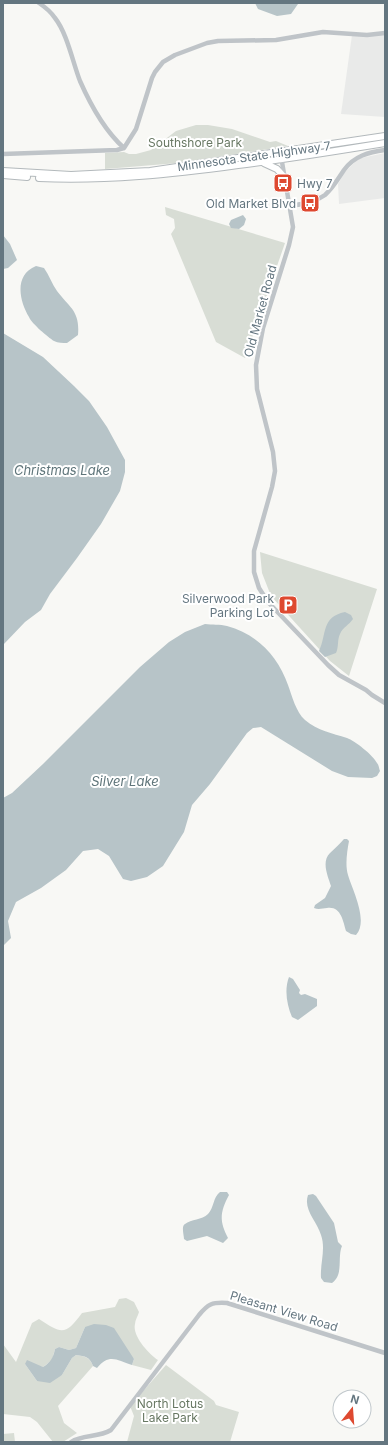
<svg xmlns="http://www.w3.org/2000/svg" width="388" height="1445" font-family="Inter,sans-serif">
<rect width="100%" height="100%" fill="#f8f8f5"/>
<!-- built -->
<path fill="#e9eae9" d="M385 33V117L341 114 352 35Z
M385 153V198L339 204 338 184 345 172 355 162 361 158Z"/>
<!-- green -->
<path fill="#d8ddd5" d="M196 125H208L232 129 270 142 276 141 288 146 178 163 105 169V153L124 152 129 154H136L151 150 176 131Z
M165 207 285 243 245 358 216 342 171 234 175 228 174 219 166 215Z
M260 552 377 589 349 676 330 661 271 596 262 573Z
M126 1298 134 1302 139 1312C138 1316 135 1320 135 1324 132 1336 149 1354 158 1360L151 1370 132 1365 134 1359 85 1327 76 1348 69 1350 59 1347 55 1349 52 1360 43 1367 25 1364 37 1381 62 1375 72 1358 76 1355C84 1356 90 1357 93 1366L58 1406 64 1423 77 1433 63 1442H53L37 1422 30 1417 3 1414V1344L16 1362 32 1323 39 1319C62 1334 65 1336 82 1313L115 1307 119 1299Z
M166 1365 214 1401 216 1405 239 1412 230 1442H127L134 1416 130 1406Z
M14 1433 15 1442H3V1434Z"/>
<!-- water -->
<path fill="#b7c4c8" d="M255 3H298V4L291 14 277 16 258 9Z
M243 215 246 219 244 225 239 229 231 228 229 224 231 220Z
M3 235 10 244 17 260 8 268 3 269Z
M36 266 44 268C49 275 52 284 57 291 70 308 80 311 78 335L67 343C63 343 58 343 54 341 48 337 32 324 29 317 19 300 14 275 36 266Z
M3 333 43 357 74 386 89 401 107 427 125 460V472L120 491 101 524 77 558 50 594 41 610 25 622 3 645Z
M345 612 351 615 353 619C349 625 343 627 340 634 337 640 339 647 336 653L325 657 319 651C327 634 321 617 345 612Z
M205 624C212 625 220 624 227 626 257 634 278 656 288 685 292 696 296 712 305 720 318 731 332 733 347 738 355 741 373 755 377 763 379 765 379 769 380 771L377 776 372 778 348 777 332 771 261 727 253 728 247 733 210 784 192 805 184 832 163 866 147 877 131 881 123 879 109 856 98 849 83 851 66 870 41 888 16 902 8 921 11 938 3 946V798L12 793 43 764 140 667 169 642 185 632Z
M344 839H347L349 841C347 852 345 865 348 875 352 889 369 921 356 935L351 934 346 931C343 921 341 906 327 908 323 908 319 910 314 908L315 905 325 898 331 886C328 876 321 862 330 853 335 848 340 844 344 839Z
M289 977 293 979 300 990 299 993 301 995 305 994 317 999V1006L298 1020 292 1017C287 1005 284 990 289 977Z
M220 1192H227L229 1195C220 1212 219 1221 228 1238L223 1243 207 1236 187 1241 184 1239C184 1235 181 1226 185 1224 191 1219 202 1220 208 1214 214 1208 213 1197 220 1192Z
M313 1194 316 1196 334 1223 338 1242 342 1246C337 1257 344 1275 332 1283L324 1282 321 1278C320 1263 326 1249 321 1235 317 1221 303 1210 308 1195Z
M94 1324 106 1325 114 1328 134 1359 132 1365C117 1360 109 1353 97 1368L93 1366C90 1357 85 1356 76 1355L72 1358 62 1375 50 1383 37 1381 25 1364 27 1360 43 1367C51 1362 53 1358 55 1349L59 1347 69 1350 76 1348 85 1327Z"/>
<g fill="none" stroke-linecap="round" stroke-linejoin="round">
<defs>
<path id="primary" d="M264 163 277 169 285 178
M3 171 71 175 150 171 385 136
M3 175 27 177
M39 178C106 181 172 174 238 165 287 159 336 151 385 143"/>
</defs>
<!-- primary casing -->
<use href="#primary" stroke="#b3b9bc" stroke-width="8"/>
<!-- tertiary -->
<path stroke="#bfc4c8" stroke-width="4.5" d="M39 3C45 7 51 12 55 18 67 33 73 63 80 81 91 106 104 130 124 148
M3 154 117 150 124 148 136 129 152 78 155 72 163 62 175 55 207 43 218 41 276 40 323 32 367 35 385 33
M281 156 293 227 289 245 263 328 256 365 257 389 273 452 275 471 272 487 254 551V572L259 588 268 602 328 665 339 675 366 690 372 695 385 703
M289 206C302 204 314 203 325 195 333 188 338 179 344 170 354 156 369 152 385 150
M71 1442C83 1434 98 1438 111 1430L199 1315C208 1304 212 1302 227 1303L385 1353"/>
<!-- primary -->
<use href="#primary" stroke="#fff" stroke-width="6"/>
</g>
<!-- icons -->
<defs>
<symbol id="bus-square" viewBox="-11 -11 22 22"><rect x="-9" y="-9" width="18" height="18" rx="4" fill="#de4930" stroke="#fff"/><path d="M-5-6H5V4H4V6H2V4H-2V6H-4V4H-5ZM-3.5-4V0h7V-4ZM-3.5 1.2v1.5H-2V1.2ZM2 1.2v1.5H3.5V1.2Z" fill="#fff"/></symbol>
<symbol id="parking-square" viewBox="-11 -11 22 22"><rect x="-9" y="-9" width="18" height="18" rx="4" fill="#de4930" stroke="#fff"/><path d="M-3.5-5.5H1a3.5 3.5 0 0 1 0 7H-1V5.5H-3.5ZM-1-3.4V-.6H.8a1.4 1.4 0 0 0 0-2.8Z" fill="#fff"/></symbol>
</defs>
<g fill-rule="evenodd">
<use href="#bus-square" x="272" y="172" width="22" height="22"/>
<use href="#bus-square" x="299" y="192" width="22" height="22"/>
<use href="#parking-square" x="277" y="594" width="22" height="22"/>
</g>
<g text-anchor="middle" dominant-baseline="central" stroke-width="4" stroke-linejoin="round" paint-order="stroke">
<!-- park labels -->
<g font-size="12" fill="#687863" stroke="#fff">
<text x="195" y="142">Southshore Park</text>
<text x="170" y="1403">North Lotus<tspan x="170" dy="14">Lake Park</tspan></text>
</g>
<!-- street labels -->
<g font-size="12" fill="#647680" stroke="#fff">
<text transform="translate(254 156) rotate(-8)">Minnesota State Highway 7</text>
<text transform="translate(260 311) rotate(-75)">Old Market Road</text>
<text transform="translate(284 1311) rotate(17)">Pleasant View Road</text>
</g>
<!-- poi labels -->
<g font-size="12" fill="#647680" stroke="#fff" text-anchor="end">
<text x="297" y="183" text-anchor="start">Hwy 7</text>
<text x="296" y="203">Old Market Blvd</text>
<text x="274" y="598">Silverwood Park<tspan x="274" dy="14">Parking Lot</tspan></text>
</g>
<!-- water labels -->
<g font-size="13" font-style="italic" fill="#5f757a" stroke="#fff">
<text x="62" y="470">Christmas Lake</text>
<text x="125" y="781">Silver Lake</text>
</g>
</g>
<!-- border -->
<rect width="388" height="1445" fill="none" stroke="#647680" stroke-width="8"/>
<!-- north arrow -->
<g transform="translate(352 1409) rotate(17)"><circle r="19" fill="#ffffff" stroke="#c1c8cc"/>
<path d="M0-3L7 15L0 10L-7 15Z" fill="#de4930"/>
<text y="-6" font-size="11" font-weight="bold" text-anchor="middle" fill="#647680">N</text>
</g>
</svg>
